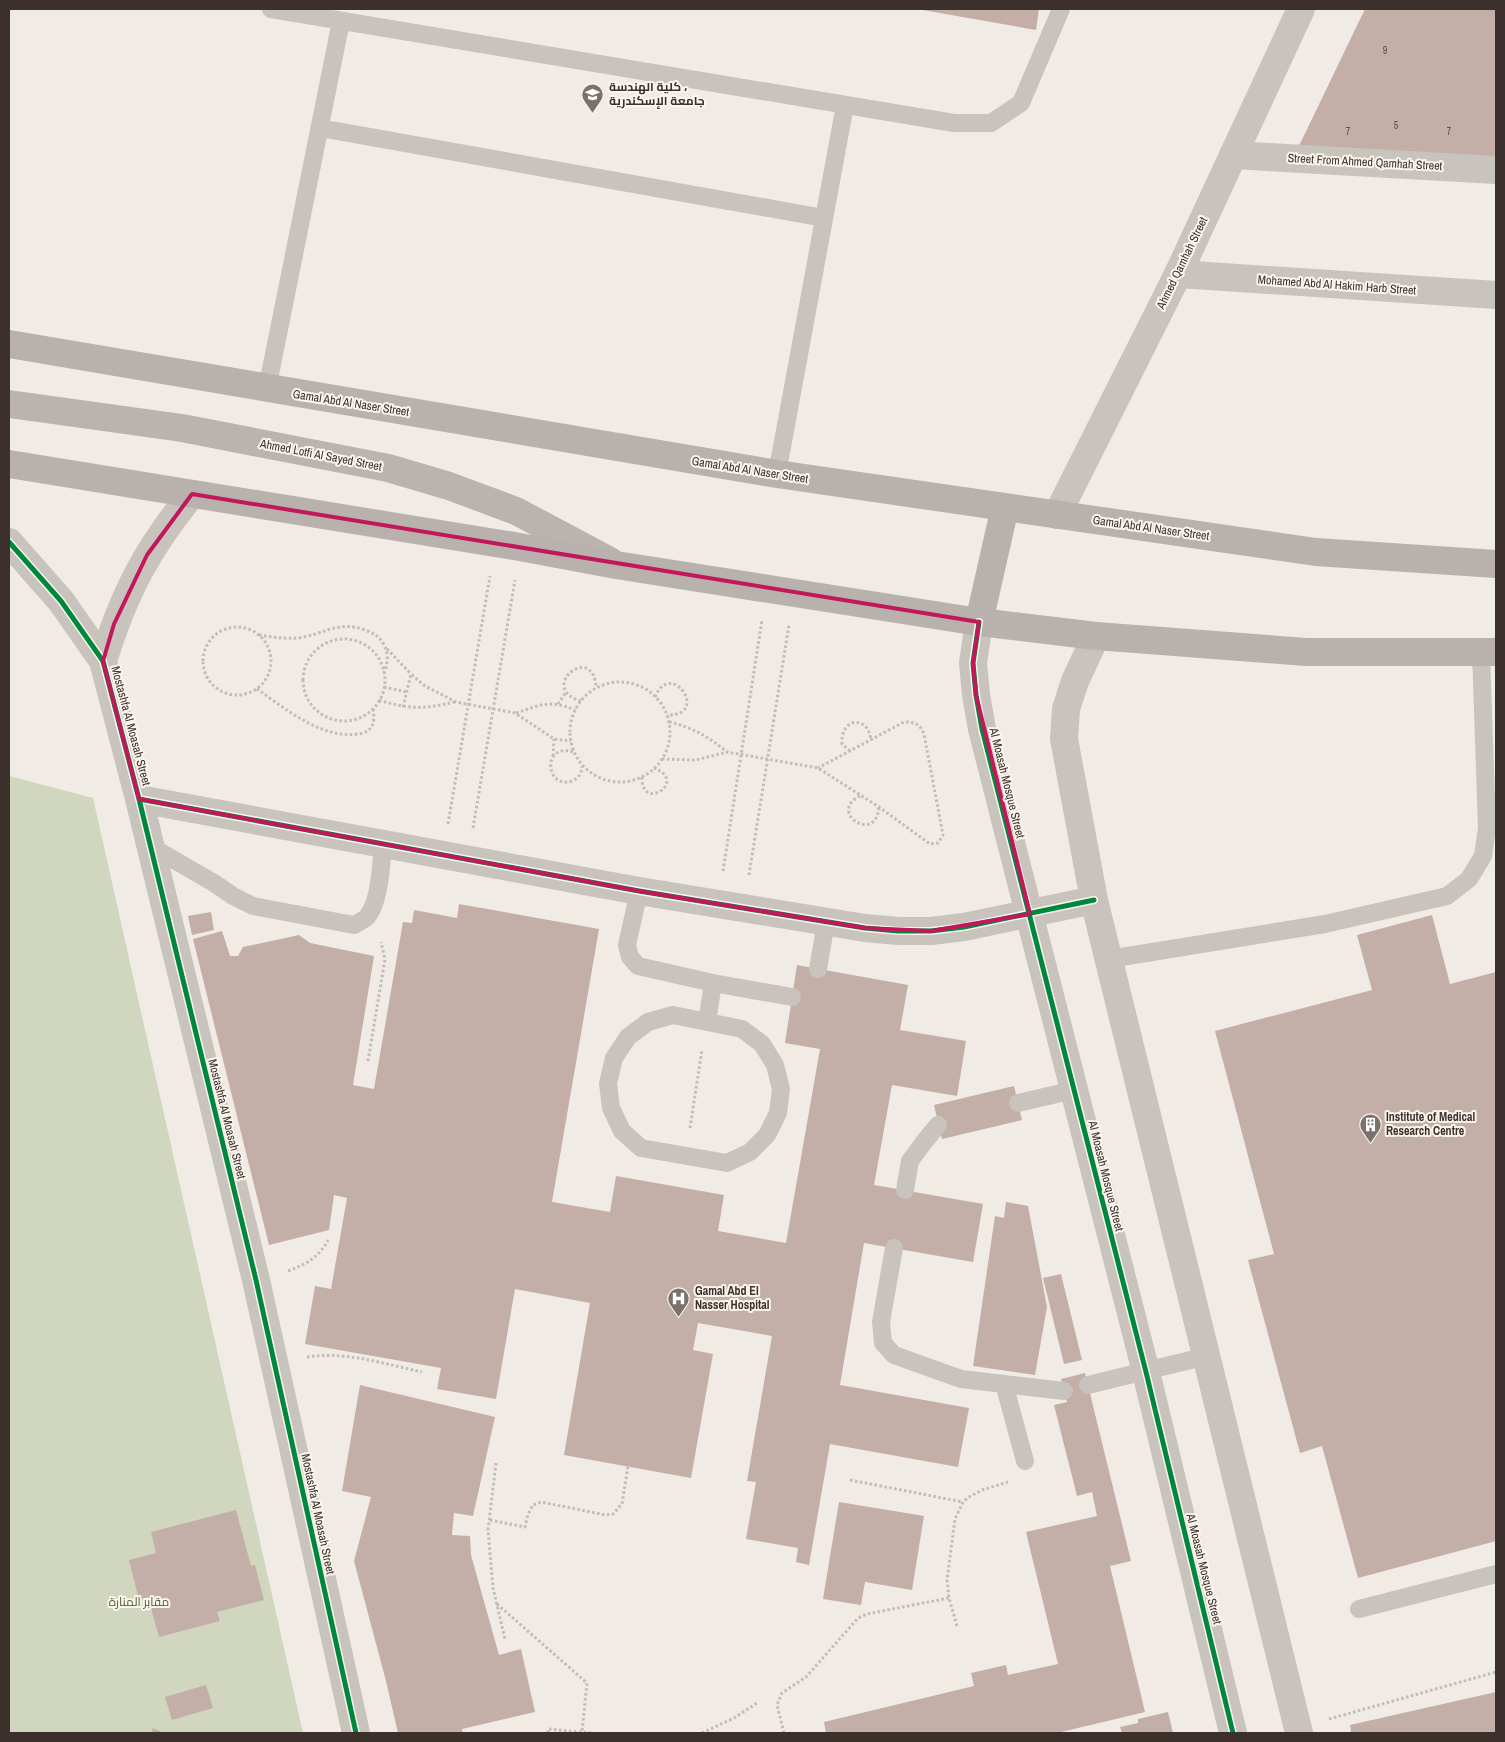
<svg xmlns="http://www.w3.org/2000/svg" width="1505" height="1742" font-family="'Archivo Narrow',Cairo,sans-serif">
<rect width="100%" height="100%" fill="#f0ebe5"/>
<!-- green -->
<path fill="#d1d6bf" d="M9 776 93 798 303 1733H9Z"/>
<!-- building -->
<path fill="#c3afa7" d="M917 9H1039L1036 30Z
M1365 9H1496V161L1298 148Z
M459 904 599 929 552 1202 610 1212 616 1176 724 1195 718 1231 786 1243 820 1049 785 1043 797 965 908 985 900 1030 966 1041 957 1096 892 1085 874 1185 983 1204 973 1262 864 1243 840 1385 969 1408 958 1467 830 1444 809 1565 796 1562 798 1548 746 1539 756 1482 747 1481 772 1336 698 1323 693 1350 713 1354 691 1478 564 1455 590 1303 515 1289 496 1399 437 1389 441 1368 305 1344 315 1286 331 1289 347 1198 334 1195 329 1230 269 1245 193 939 222 931 230 956H238L243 947 299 935 310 943 374 956 353 1085 374 1089 403 922 412 923 414 910 457 918Z
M211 912 214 930 192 935 188 916Z
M1432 915 1450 984 1496 972V1541L1358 1578 1322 1446 1300 1453 1248 1260 1274 1254 1215 1031 1372 990 1357 935Z
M1014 1086 1022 1120 942 1139 934 1105Z
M1006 1202 1028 1206 1047 1307 1035 1375 973 1366 995 1216 1004 1218Z
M1061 1274 1082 1360 1064 1364 1043 1278Z
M1085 1373 1131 1561 1110 1566 1145 1712 1057 1733H826L824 1722 974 1686 971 1673 1006 1665 1008 1675 1058 1664 1026 1532 1097 1516 1092 1492 1077 1496 1054 1405 1067 1402 1061 1379Z
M360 1385 495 1417 473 1516 454 1513 452 1535 470 1536 471 1555 499 1655 521 1649 535 1712 462 1729 463 1733H398L386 1681 354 1561 371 1497 342 1491Z
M839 1502 924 1516 912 1590 865 1582 861 1605 823 1599Z
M236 1510 251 1566 255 1565 264 1600 217 1612 220 1621 159 1637 148 1597 139 1600 129 1560 156 1553 151 1532Z
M206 1685 213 1708 172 1720 165 1697Z
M1496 1692V1733H1351L1350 1725Z
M1168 1712 1173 1733H1122L1120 1727 1138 1723V1719Z
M153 1728 164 1733H151Z"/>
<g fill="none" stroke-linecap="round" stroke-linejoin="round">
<!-- path -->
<path stroke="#c2bbb6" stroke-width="3" stroke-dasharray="2.5 2.5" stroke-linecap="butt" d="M203 661a34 34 0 1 1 68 0a34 34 0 1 1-68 0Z
M259 635C272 637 284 639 298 638 322 635 339 620 365 630 373 633 379 636 383 643 389 653 388 663 384 673
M303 680a41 41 0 1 1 82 0a41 41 0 1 1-82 0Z
M387 649 411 674
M570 732a50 50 0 1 1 100 0a50 50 0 1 1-100 0Z
M384 687 407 692
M257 689C286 709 321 739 358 734 374 732 375 722 373 708
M655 697C671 658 711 716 667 715
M379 700C411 710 423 709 455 702
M581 701C536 688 594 641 596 688
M558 704 566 692
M403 707 411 674 425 686 456 702 515 713 554 739 571 741
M516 713C541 705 549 699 575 710
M669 722C692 727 709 737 727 752
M850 751 842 744C840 718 868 714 871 740
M573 752C542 742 545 790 572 781 579 778 582 773 582 766
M553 756 554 739
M662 759 696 760 727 752 818 768 879 807 930 844 938 843 943 835 924 734C920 724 915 722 904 722L818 768
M642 777C641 813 689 781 654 768
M860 796C827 812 876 845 879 807
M448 824 490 576
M473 828 515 580
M723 871 762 620
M749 875 789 625
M368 1061 385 959 381 942
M690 1128 702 1050
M288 1271C307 1264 319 1257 328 1240
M307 1357C346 1351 385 1364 422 1372
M496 1463 488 1530 493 1588 505 1639
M850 1480 963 1502
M490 1520 525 1527 528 1514 533 1505 541 1502 606 1515 613 1514 622 1504 628 1466
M497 1604 587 1683 582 1732
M957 1626 949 1598 947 1580 955 1519 963 1502 969 1497 982 1490 1008 1482
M1329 1719 1496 1672
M548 1733V1729L591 1733
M702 1733 734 1718 757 1703
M784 1733 777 1705 782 1693 806 1677 858 1618 867 1614 949 1598"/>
<!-- service -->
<path stroke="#c9c3be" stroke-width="18" d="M271 9 954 123H991L1021 103 1061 9
M320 128 824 218
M267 389 341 21
M777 474 845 105
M150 846 214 883 233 896 253 906 354 925C359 922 364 920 367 917 380 902 381 864 383 845
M639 891 627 945 630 957 638 966 713 983 792 997
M1109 959 1325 924 1447 896 1469 879 1483 856 1487 828 1481 652
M818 969 826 922
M673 1015 742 1029 762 1044 775 1065 781 1089 778 1113 767 1135 750 1152 727 1163 641 1148 622 1131 611 1108 608 1083 614 1058 628 1037 648 1022Z
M707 1022 713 983
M1018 1103 1074 1090
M905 1190 910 1161 924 1142 938 1125
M894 1248 881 1322 883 1343 894 1355 961 1379 1064 1391
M1004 1384 1025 1461
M1088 1385 1207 1356
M1359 1609 1496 1574"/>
<!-- minor -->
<path stroke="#c9c3be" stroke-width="28" d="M1233 155 1496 170
M1178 274 1496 295
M9 542 61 601 103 661 139 799 256 1280 356 1733
M979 622 973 663 976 695 982 729 1146 1372 1233 1733
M1096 636 1075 681 1066 709 1064 739 1094 900 1299 1733
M103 661C124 593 147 549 192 494
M139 799 639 891 865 928 898 931H931L964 927 1094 900"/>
<!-- tertiary -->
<path stroke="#c9c3be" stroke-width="28" d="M1057 515 1178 274 1301 9"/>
<!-- secondary -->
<path stroke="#bab3ae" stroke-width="28" d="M9 404 182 428 388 468 449 486 516 511 610 561"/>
<!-- primary -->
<path stroke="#b8b1ad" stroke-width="28" d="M9 344 777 474 1316 552 1496 564
M9 464 520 547 616 565 979 622 1096 636 1306 652H1496
M979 622 1005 507"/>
<defs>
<path id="cycleway" d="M9 542 61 601 103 661 139 799 256 1280 356 1733
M979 622 973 663 976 695 982 729 1146 1372 1233 1733
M139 799 639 891 865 928 898 931H931L964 927 1094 900"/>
</defs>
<!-- cycleway casing -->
<use href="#cycleway" stroke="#fbf5ee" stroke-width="8"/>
<!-- cycleway -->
<use href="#cycleway" stroke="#00873e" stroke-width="5"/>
</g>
<!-- marked area -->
<path fill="none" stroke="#c2185b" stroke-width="4" stroke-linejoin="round" d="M192 494 979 622 973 663 976 695 1030 914 931 931 865 928 639 891 139 799 103 661 114 624 147 555Z"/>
<!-- icons -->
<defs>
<symbol id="university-pin" viewBox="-11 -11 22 30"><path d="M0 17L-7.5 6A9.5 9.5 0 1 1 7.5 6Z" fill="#7a716c" stroke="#fbf5ee"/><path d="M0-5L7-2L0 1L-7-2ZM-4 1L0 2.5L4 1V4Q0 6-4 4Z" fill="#fff"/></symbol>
<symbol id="building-pin" viewBox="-11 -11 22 30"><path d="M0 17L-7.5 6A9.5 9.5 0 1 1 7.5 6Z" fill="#7a716c" stroke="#fbf5ee"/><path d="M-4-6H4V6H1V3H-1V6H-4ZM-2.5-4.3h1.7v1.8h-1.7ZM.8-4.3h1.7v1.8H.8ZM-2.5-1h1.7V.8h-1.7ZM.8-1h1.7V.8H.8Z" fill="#fff"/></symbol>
<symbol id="hospital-pin" viewBox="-11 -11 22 30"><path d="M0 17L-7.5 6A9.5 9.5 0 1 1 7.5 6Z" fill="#7a716c" stroke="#fbf5ee"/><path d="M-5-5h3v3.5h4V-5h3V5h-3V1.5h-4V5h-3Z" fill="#fff"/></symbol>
</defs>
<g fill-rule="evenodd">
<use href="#university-pin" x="580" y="82" width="25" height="34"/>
<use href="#building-pin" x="1358" y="1112" width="25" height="34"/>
<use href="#hospital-pin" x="666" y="1286" width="25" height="34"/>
</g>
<g text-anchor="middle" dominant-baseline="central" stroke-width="4" stroke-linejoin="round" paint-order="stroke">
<!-- number labels -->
<g font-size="10" fill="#5d504a">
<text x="1385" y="50">9</text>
<text x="1396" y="125">5</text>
<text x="1348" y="131">7</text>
<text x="1449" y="131">7</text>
</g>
<!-- poi labels -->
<g font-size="12" font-weight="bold" fill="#3b302b" stroke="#fbf5ee" text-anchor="start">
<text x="609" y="87">كلية الهندسة ،<tspan x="609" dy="14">جامعة الإسكندرية</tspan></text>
<text x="1386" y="1117">Institute of Medical<tspan x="1386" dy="14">Research Centre</tspan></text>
<text x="695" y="1291">Gamal Abd El<tspan x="695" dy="14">Nasser Hospital</tspan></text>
</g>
<!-- street labels -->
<g font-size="12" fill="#3b302b" stroke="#fbf5ee">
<text transform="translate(1365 162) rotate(3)">Street From Ahmed Qamhah Street</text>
<text transform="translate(1182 263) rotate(-64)">Ahmed Qamhah Street</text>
<text transform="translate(1337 285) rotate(4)">Mohamed Abd Al Hakim Harb Street</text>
<text transform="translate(351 403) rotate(9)">Gamal Abd Al Naser Street</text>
<text transform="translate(321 455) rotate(11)">Ahmed Lotfi Al Sayed Street</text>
<text transform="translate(750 470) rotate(9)">Gamal Abd Al Naser Street</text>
<text transform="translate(1151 528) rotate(8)">Gamal Abd Al Naser Street</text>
<text transform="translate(131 726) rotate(75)">Mostashfa Al Moasah Street</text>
<text transform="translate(1007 783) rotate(76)">Al Moasah Mosque Street</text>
<text transform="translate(227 1119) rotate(76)">Mostashfa Al Moasah Street</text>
<text transform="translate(1106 1176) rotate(76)">Al Moasah Mosque Street</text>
<text transform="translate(318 1514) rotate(78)">Mostashfa Al Moasah Street</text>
<text transform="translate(1204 1569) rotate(76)">Al Moasah Mosque Street</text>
</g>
<!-- park labels -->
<g font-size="12" fill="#4a5a2e" stroke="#fbf5ee">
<text x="139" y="1602">مقابر المنارة</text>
</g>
</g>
<!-- border -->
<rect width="1505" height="1742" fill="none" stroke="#3b302b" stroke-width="20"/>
</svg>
